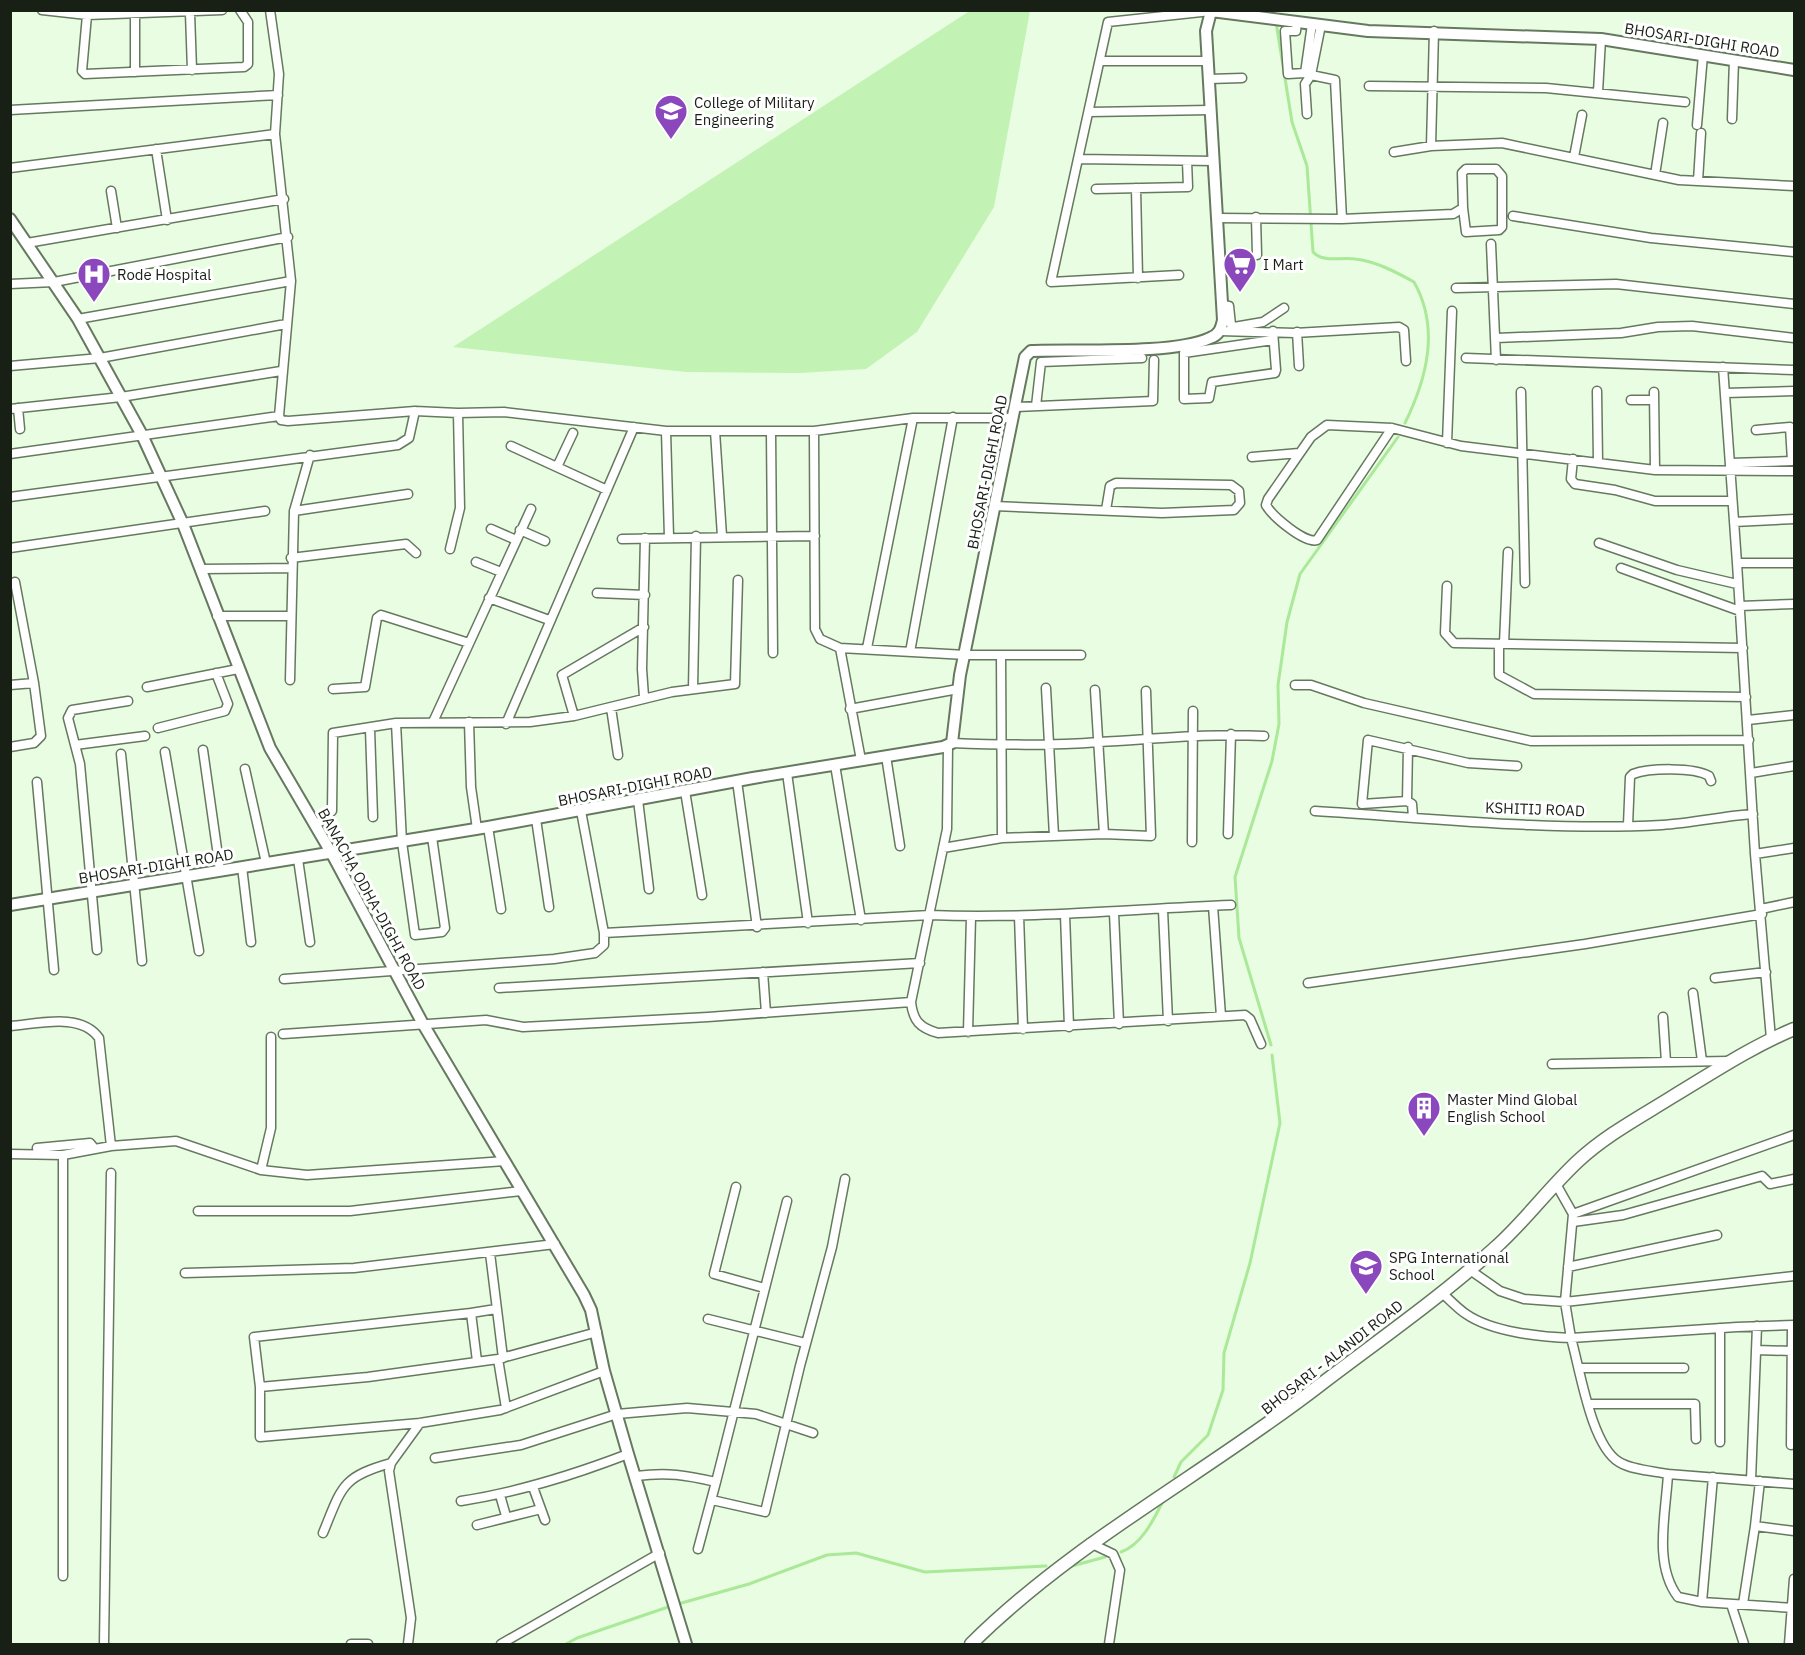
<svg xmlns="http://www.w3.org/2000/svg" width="1805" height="1655" font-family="'IBM Plex Sans',sans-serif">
<rect width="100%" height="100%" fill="#e8fde2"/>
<!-- green -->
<path fill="#c2f3b4" d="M971 10 1030 11 994 207 917 332 866 369 800 373 686 372 453 347Z"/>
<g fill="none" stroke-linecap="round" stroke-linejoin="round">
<!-- stream -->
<path stroke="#aae997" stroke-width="3" d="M1276 22 1292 122 1307 166 1313 252C1323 263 1341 257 1355 259 1375 261 1396 272 1414 282 1440 328 1427 378 1405 423
M1271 1045 1239 938 1235 877 1272 761 1279 724 1278 685 1287 622 1300 574 1398 437
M1174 1477 1181 1462 1208 1435 1223 1390 1224 1353 1250 1263 1280 1123 1272 1055
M1121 1552C1141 1545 1153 1521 1162 1503
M1072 1566 1105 1557
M678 1604 749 1584 827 1555 856 1553 925 1572 1046 1566
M566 1644 577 1638 671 1606"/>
<defs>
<path id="minor" d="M42 10 87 15 222 10
M270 10 279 74 275 134 291 281 279 416 281 420 288 421 415 411
M190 13 192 70
M135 14V72
M87 15 82 71 85 74 244 67 248 64V22L240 10
M1297 22 1296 31H1285L1288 74 1305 73 1312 24
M1100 61H1208
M1311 75 1335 80 1342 219
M1209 79 1242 78
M1369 86 1546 88 1685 102
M1598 92 1601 39
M10 110 278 95
M1089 112 1211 110
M1307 114 1305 84 1311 75 1321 25
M1732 119 1734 60
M1697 125 1703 55
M1431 146 1434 31
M156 149 167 220
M1394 152 1431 146 1502 143 1679 180 1794 186
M1574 157 1582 115
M1079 159 1214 161
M10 168 275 134
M1655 175 1663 123
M1698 181 1701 133
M1136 188 1138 278
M1096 189 1188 187 1187 161
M111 191 117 228
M1513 216 1651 238 1794 252
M1256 217 1257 255
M1218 218 1342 219 1453 214 1463 208 1462 173 1466 169H1496L1502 176V227L1499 230 1466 232 1463 208
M27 243 284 199
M1491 244 1496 360
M1179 275 1051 282 1108 22 1211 11
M10 284 54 282 288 237
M1456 288 1616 284 1794 304
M1222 305 1229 306 1231 325 1234 327 1263 322 1284 308
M78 319 291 281
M1220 331 1295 333 1399 327 1404 330 1406 361
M1273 331 1276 370 1275 373 1212 382 1209 398 1184 399V353L1273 340
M1297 332 1299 366
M1496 338 1621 333 1658 327 1692 326 1794 338
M1466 358 1794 370
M10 366 100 358 286 324
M1723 367 1737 563
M1597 391 1598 462
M1521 392 1525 583
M1654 392 1655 470
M1725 393 1794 391
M1631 400H1654
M1036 406 1041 362 1142 358
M1015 407 1153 401 1154 360
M18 408 20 429
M10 409 121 397 281 371
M458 413 504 412 666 431H814L913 418
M1392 428 1317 540C1305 544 1272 516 1266 505L1268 499 1311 437 1327 425 1392 428 1461 446 1655 470 1794 471
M666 431 669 537
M715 431 722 536
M814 431 815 629 820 639 840 648 966 655H1081
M771 432 773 653
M1447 443 1452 311
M511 446 607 490
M10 454 279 416
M1252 457 1299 453
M1573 459 1571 479 1575 484 1615 490 1655 501H1732
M1730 463 1792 461 1790 427 1756 430
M557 467 573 433
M10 497 398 445 409 438 415 411 458 413 460 508 450 549
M994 506 1162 513 1234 510 1240 503 1239 491 1231 485 1116 483 1110 486 1106 510
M294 511 408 494
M1734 522 1794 519
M491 529 516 540
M520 530 545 541
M622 539 815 536
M1599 543 1677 570 1737 584
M10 548 265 511
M291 558 406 544 416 553
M476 562 501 572
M1621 568 1740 611
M200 569 291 568
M1447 586 1445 633 1454 643 1743 648
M597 593 645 595
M489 598 549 620
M1740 606 1794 604
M217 616H290
M1499 644V675L1534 694 1746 697
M1504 644 1508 552
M840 648 861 760
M867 648 913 418H1013
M910 652 953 417
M1001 655 1002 838
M290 680 294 511 310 455
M10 685 34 683
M1295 685H1311L1364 703 1531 741 1749 740
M147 687 238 669
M1046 688 1054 836
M333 689 365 687 377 618 381 615 469 643
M693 689 696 536
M1095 690 1104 834
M644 697 642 669 645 538
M611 708 618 755
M850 709 958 689
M574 716 562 675 644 627
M1748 720 1794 715
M433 722 531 509
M469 722 471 787 477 829
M506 724 634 427
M158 728 225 711 228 704 216 673
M370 729 373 817
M952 743C1001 745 1051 746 1099 742 1156 739 1207 733 1264 736
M75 745 145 736
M948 746 947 829 911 1002C913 1021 920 1028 938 1033L1245 1015 1250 1019 1261 1044
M10 747 34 743 41 736 34 683 15 582
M203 750 220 870
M165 752 199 951
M121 754 142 961
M886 756 900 846
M835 765 861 920
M245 769 266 863
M787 773 808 923
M1751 773 1794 766
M737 781 757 927
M37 782 54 970
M685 791 702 895
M638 800 649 889
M1407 801 1408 747
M581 811 604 933 930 915C1031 919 1130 909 1231 905
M1315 811C1430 818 1547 831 1662 825 1693 823 1723 816 1753 814
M1413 817 1412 804 1407 801 1362 804 1368 740 1468 763 1517 766
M536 819 549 907
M1628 825 1630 777 1633 774C1649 768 1694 767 1709 776L1711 781
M315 826 332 811 333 733 396 723
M488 827 501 909
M1228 834 1231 734
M432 837 445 928 442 932 415 935 402 842 396 723 530 722 574 716 672 692 735 684 738 580
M1192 842 1193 711
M943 848 1002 838 1104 834 1151 836 1146 691
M1755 854 1794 848
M298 859 310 942
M242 867 251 942
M1213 906 1221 1016
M1761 909 1794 902
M1163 910 1168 1021
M1114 913 1119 1024
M1065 914 1069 1027
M1019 916 1023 1029
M97 950 80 764 68 718 72 710 128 701
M763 972 766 1013
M1715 978 1766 972
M284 979 554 959 595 953 604 945V933
M1308 983 1585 944 1762 914
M499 988 920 963
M1693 993 1702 1061
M1663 1017 1666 1062
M10 1026C38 1024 81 1012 99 1038L111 1146 63 1155 10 1154
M968 1032 971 917
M283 1034 486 1020 523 1027 708 1017 911 1002
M1771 1039 1755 854 1737 563H1794
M1552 1064 1729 1061
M111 1146 176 1141 261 1170 307 1175 505 1161
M37 1148 90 1143 95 1149
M261 1170 271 1128V1037
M1556 1184 1573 1214 1565 1302 1571 1338 1737 1327 1794 1325
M736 1187 714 1274 764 1288
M198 1211H350L521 1191
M1573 1214 1794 1135
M1573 1222 1623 1215 1762 1176 1770 1184 1794 1179
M490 1253 503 1358
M1568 1267 1717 1235
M1470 1270 1500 1291 1524 1299 1565 1302 1794 1276
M185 1273 354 1268 555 1244
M1441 1292C1449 1299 1457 1308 1466 1314 1492 1332 1540 1337 1571 1338 1580 1369 1591 1445 1619 1462 1632 1470 1653 1471 1668 1474 1666 1513 1653 1564 1678 1597L1702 1602 1794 1608
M471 1313 496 1309
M708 1319 805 1343
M1720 1328V1442
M597 1332 498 1359 368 1377 260 1387V1437L420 1423 500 1410 604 1371
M1756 1350 1792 1351
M498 1359 506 1408
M1580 1368H1684
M260 1387 254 1337 471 1313 477 1361
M1589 1404H1695L1696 1439
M1791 1445 1792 1326
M435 1458 521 1445 617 1414 687 1408 756 1414 813 1433
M1668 1474 1794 1484
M636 1476C668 1472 685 1475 716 1482L787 1201
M1751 1480 1757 1326
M533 1487 545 1520
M500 1495 506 1516
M712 1500 765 1512 800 1366 832 1247 845 1179
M461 1501C520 1492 573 1475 628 1454
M477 1525 541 1509
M1755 1526 1760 1481
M323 1533C342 1487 341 1477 391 1463
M1090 1543 1113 1554 1120 1570 1109 1644
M698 1549 716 1482
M63 1576V1155
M1702 1602 1713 1477
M1731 1604 1744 1644
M1743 1604 1755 1526 1794 1531
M104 1644 111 1173
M351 1644H368
M408 1644 411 1618 389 1471 391 1463 420 1423
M501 1644 660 1553
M1789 1644 1794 1579"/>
<path id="tertiary" d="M10 219 78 319 142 435 183 524 270 748 332 854 423 1024 584 1295 591 1310 604 1371 628 1454 686 1644
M10 905 488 827 753 778 943 747 952 743 960 675 1025 357 1031 351C1075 349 1174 355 1210 338 1219 335 1221 329 1223 320L1206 31 1211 11 1368 31 1601 39 1794 70"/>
<path id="primary" d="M971 1644C1075 1541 1205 1474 1320 1385 1379 1340 1441 1297 1496 1247 1525 1221 1549 1188 1578 1161 1606 1135 1640 1117 1672 1097 1712 1073 1751 1047 1794 1029"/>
</defs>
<!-- minor casing -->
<use href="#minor" stroke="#667960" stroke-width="11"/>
<!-- tertiary casing -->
<use href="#tertiary" stroke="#667960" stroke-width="14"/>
<!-- primary casing -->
<use href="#primary" stroke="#667960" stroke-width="15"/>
<!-- minor -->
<use href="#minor" stroke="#fff" stroke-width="8"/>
<!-- tertiary -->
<use href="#tertiary" stroke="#fff" stroke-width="10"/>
<!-- primary -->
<use href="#primary" stroke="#fff" stroke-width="12"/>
</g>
<!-- icons -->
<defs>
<symbol id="university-pin" viewBox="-11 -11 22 30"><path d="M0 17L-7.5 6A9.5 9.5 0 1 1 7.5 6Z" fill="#8b48bc" stroke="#fff"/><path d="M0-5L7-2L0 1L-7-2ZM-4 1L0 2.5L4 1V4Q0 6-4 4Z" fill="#fff"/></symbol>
<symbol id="supermarket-pin" viewBox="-11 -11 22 30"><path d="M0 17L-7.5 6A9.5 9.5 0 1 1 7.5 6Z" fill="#8b48bc" stroke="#fff"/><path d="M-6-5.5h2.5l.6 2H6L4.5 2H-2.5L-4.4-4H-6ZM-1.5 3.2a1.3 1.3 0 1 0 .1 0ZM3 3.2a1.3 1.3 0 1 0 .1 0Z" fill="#fff"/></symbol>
<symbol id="hospital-pin" viewBox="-11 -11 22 30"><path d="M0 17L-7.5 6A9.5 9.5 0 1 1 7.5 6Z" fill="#8b48bc" stroke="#fff"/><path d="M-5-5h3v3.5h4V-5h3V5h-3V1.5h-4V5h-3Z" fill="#fff"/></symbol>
<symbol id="building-pin" viewBox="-11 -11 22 30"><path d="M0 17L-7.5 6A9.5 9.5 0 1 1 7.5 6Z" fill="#8b48bc" stroke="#fff"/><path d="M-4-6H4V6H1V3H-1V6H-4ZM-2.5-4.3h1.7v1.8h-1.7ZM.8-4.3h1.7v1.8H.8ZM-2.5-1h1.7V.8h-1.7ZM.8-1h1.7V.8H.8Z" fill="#fff"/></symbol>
<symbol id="school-pin" viewBox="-11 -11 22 30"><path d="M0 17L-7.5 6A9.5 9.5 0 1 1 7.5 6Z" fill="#8b48bc" stroke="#fff"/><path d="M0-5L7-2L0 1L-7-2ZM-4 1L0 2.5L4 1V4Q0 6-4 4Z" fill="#fff"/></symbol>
</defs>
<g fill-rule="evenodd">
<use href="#university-pin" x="652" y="92" width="38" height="52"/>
<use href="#supermarket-pin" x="1221" y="245" width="38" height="52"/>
<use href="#hospital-pin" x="75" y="255" width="38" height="52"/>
<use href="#building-pin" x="1405" y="1089" width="38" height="52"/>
<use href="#school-pin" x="1347" y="1247" width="38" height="52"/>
</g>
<g text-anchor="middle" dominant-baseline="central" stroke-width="6" stroke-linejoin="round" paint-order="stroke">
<!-- street labels -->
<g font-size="15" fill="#181f15" stroke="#fff">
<text transform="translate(1702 40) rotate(9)">BHOSARI-DIGHI ROAD</text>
<text transform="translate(987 472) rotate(-79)">BHOSARI-DIGHI ROAD</text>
<text transform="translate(635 786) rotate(-11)">BHOSARI-DIGHI ROAD</text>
<text transform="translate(1535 809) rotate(2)">KSHITIJ ROAD</text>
<text transform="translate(156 866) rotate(-9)">BHOSARI-DIGHI ROAD</text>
<text transform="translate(372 899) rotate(61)">BANACHA ODHA-DIGHI ROAD</text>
<text transform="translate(1332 1357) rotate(-38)">BHOSARI - ALANDI ROAD</text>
</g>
<!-- poi labels -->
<g font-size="15" fill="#181f15" stroke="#fff" text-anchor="start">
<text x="694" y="102">College of Military<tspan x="694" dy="17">Engineering</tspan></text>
<text x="1263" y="264">I Mart</text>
<text x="117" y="274">Rode Hospital</text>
<text x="1447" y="1099">Master Mind Global<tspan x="1447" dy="17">English School</tspan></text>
<text x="1389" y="1257">SPG International<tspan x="1389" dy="17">School</tspan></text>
</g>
</g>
<!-- border -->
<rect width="1805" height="1655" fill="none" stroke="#181f15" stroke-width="24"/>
</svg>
